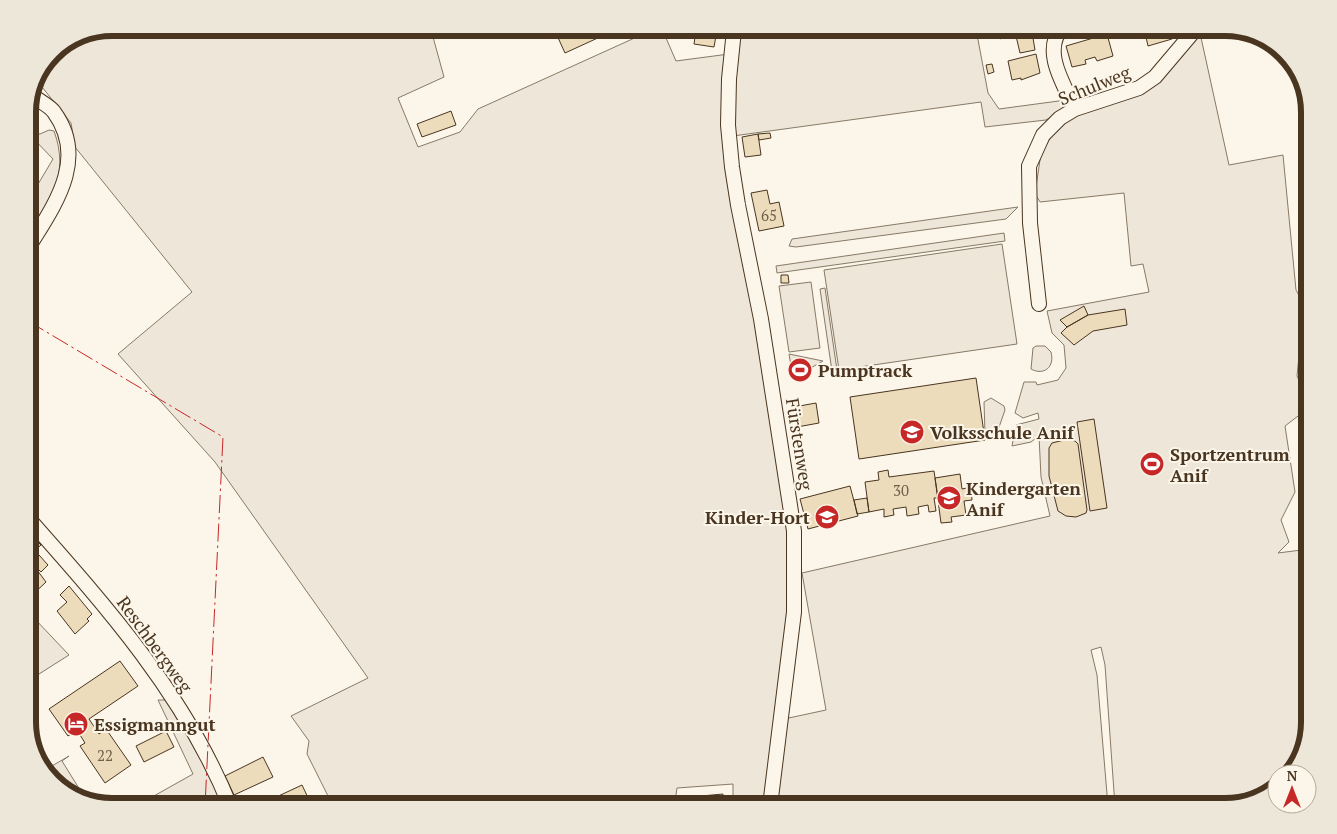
<svg xmlns="http://www.w3.org/2000/svg" width="1337" height="834" font-family="'PT Serif',serif">
<rect width="100%" height="100%" fill="#fbf6e9"/>
<!-- green -->
<path fill="#ede6d9" stroke="#887966" d="M976 29 988 93 999 109 1066 100V108L1046 120 985 127 981 102 733 136 734 89 740 30Z
M650 31H663L676 61 729 54 725 93 791 540V586L769 783 761 805 733 806V784L677 788 675 802 663 806H333L307 754 309 741 291 716 368 678 215 462 118 354 192 292 75 147 71 123 42 87V76L53 52 80 34 438 32 433 37 444 77 398 98 418 147 460 132 478 109Z
M1200 33 1229 165 1283 155 1296 290 1304 305 1297 376 1305 394 1302 413 1285 426 1295 492 1281 520 1289 542 1278 553 1309 549V722L1295 769 1290 774H1277V786C1245 816 1159 806 1115 806L1105 665 1101 647 1091 650 1097 675 1108 806H792L778 801 775 790 784 719 826 710 802 573 1050 516 1041 477 1039 436 1031 442 1012 446 1016 425 1039 419 1038 413 1023 418 1015 413 1024 382H1036L1037 385 1058 380 1066 368 1064 345 1052 333 1047 311 1149 292 1143 264 1131 266 1124 193 1040 202 1035 194 1041 153 1056 129 1078 113 1136 95Z
M49 130 54 131C70 175 50 202 28 239V201L53 159 28 133 40 134Z
M1018 207 1006 219 796 247 789 246 792 239Z
M1004 233 1005 241 777 273 776 266Z
M1002 244 1017 344 839 370 824 270Z
M811 282 820 348 789 352 779 286Z
M825 288 838 377 833 378 820 289Z
M1036 346H1045L1051 352C1055 367 1044 376 1031 369L1033 348Z
M789 354 823 361 793 378Z
M991 398 1004 406 1005 410 997 433 985 434 984 402Z
M33 617 69 655 28 681V622Z
M158 700H168L204 758 224 806H136L193 774Z
M69 756 62 761 85 798 65 792 45 770Z"/>
<!-- building -->
<path fill="#ecdcbc" stroke="#4a3520" d="M1144 28H1168L1172 39 1148 46Z
M696 30H717L714 47 694 44Z
M555 31H613L565 53Z
M1004 31 1006 35 1000 39 997 35Z
M1032 32 1035 50 1020 53 1016 36Z
M1107 34 1113 56 1097 61 1095 57 1085 60 1086 64 1072 67 1066 46Z
M1036 54 1040 73 1021 80V78L1012 80 1008 61Z
M992 64 994 72 988 74 986 65Z
M451 111 456 125 422 137 417 124Z
M770 133 771 138 759 140 758 134Z
M758 134 761 155 745 157 742 137Z
M767 190 770 204 779 202 784 226 759 231 751 193Z
M781 275H788L789 283H781Z
M1084 306 1088 315 1067 327 1060 320Z
M1125 309 1127 325 1093 331 1074 345 1061 333 1067 327 1088 315Z
M976 378 985 440 859 459 850 397Z
M816 403 819 423 797 427 794 407Z
M1094 419 1107 508 1090 511 1077 422Z
M1068 439 1075 441 1078 444 1087 510 1086 513 1076 517 1066 516 1058 511 1049 476V448L1052 443Z
M888 470 889 477 934 471 938 498H934L936 511 929 512 928 505 918 507 919 514 907 516 906 507 893 509 894 515 884 517V509L869 512 865 482 879 480 878 472Z
M960 474 962 489 971 487 972 500 964 501 966 515 951 517 952 522 941 523 935 478Z
M850 486 858 516 808 529 800 499Z
M867 498 869 512 857 514 854 500Z
M31 535 41 545 34 551 28 545V537Z
M39 555 48 565 41 572 31 562Z
M31 562 46 582 28 599V565Z
M69 586 92 614 87 619 89 621 75 634 57 611 67 602 60 595Z
M120 661 138 686 89 719 99 734 106 729 131 765 105 783 80 746 85 743 77 730 68 736 49 709Z
M166 731 174 747 144 762 136 746Z
M263 757 273 777 234 795 225 776Z
M302 785 312 806H257Z
M723 794 724 806H691L690 797Z"/>
<g fill="none" stroke-linecap="round" stroke-linejoin="round">
<defs>
<path id="minor" d="M1062 28C1041 51 1065 86 1075 109
M734 30 729 79 728 125 732 167 738 205 761 319 794 531V612L770 806
M28 248C53 207 89 160 54 112 50 106 39 101 33 96
M1039 304 1030 223 1029 166 1043 135 1060 118 1075 109 1139 88 1155 77 1194 31 1201 28
M28 518C106 606 186 696 230 806"/>
</defs>
<!-- minor casing -->
<use href="#minor" stroke="#4a3520" stroke-width="16"/>
<!-- minor -->
<use href="#minor" stroke="#fbf6e9" stroke-width="14"/>
<!-- power -->
<path stroke="#c62828" stroke-width="1" stroke-dasharray="18 4 2.5 4" stroke-linecap="butt" d="M28 321 223 437 205 806"/>
</g>
<!-- icons -->
<defs>
<symbol id="stadium-disc" viewBox="-11 -11 22 22"><circle r="9.5" fill="#c62828" stroke="#fbf6e9"/><path d="M0-5a6.5 5 0 1 0 0 10a6.5 5 0 1 0 0-10ZM-3.5-1.8h7v3.6h-7Z" fill="#fff"/></symbol>
<symbol id="school-disc" viewBox="-11 -11 22 22"><circle r="9.5" fill="#c62828" stroke="#fbf6e9"/><path d="M0-5L7-2L0 1L-7-2ZM-4 1L0 2.5L4 1V4Q0 6-4 4Z" fill="#fff"/></symbol>
<symbol id="hotel-disc" viewBox="-11 -11 22 22"><circle r="9.5" fill="#c62828" stroke="#fbf6e9"/><path d="M-6-4.5h1.5V1H6V5H4.5V3h-9V5H-6ZM-4 0a1.8 1.8 0 1 1 3.6 0ZM.5 0V-2.5h3Q6-2.5 6 0Z" fill="#fff"/></symbol>
</defs>
<g fill-rule="evenodd">
<use href="#stadium-disc" x="786" y="356" width="28" height="28"/>
<use href="#school-disc" x="898" y="418" width="28" height="28"/>
<use href="#stadium-disc" x="1138" y="450" width="28" height="28"/>
<use href="#school-disc" x="935" y="484" width="28" height="28"/>
<use href="#school-disc" x="813" y="503" width="28" height="28"/>
<use href="#hotel-disc" x="62" y="710" width="28" height="28"/>
</g>
<g text-anchor="middle" dominant-baseline="central" stroke-width="4" stroke-linejoin="round" paint-order="stroke">
<!-- number labels -->
<g font-size="15" fill="#725f47">
<text x="769" y="215">65</text>
<text x="901" y="490">30</text>
<text x="105" y="755">22</text>
</g>
<!-- street labels -->
<g font-size="18" fill="#4a3520" stroke="#fbf6e9">
<text transform="translate(1094 85) rotate(-22)">Schulweg</text>
<text transform="translate(800 444) rotate(81)">Fürstenweg</text>
<text transform="translate(155 644) rotate(54)">Reschbergweg</text>
</g>
<!-- poi labels -->
<g font-size="18" font-weight="bold" fill="#4a3520" stroke="#fbf6e9" text-anchor="start">
<text x="818" y="370">Pumptrack</text>
<text x="930" y="432">Volksschule Anif</text>
<text x="1170" y="454">Sportzentrum<tspan x="1170" dy="21">Anif</tspan></text>
<text x="966" y="488">Kindergarten<tspan x="966" dy="21">Anif</tspan></text>
<text x="810" y="517" text-anchor="end">Kinder-Hort</text>
<text x="94" y="724">Essigmanngut</text>
</g>
</g>
<!-- crop -->
<path d="M0 0H1337V834H0ZM112 36H1225A76 76 0 0 1 1301 112V722A76 76 0 0 1 1225 798H112A76 76 0 0 1 36 722V112A76 76 0 0 1 112 36Z" fill="#ede7d9" fill-rule="evenodd"/>
<path fill="none" stroke="#4a3520" stroke-width="6" d="M112 36H1225A76 76 0 0 1 1301 112V722A76 76 0 0 1 1225 798H112A76 76 0 0 1 36 722V112A76 76 0 0 1 112 36Z"/>
<!-- north arrow -->
<g transform="translate(1292 789)"><circle r="24" fill="#fbf6e9" stroke="#b4a999"/>
<path d="M0-4L9 19L0 12L-9 19Z" fill="#c62828"/>
<text y="-8" font-size="14" font-weight="bold" text-anchor="middle" fill="#4a3520">N</text>
</g>
</svg>
